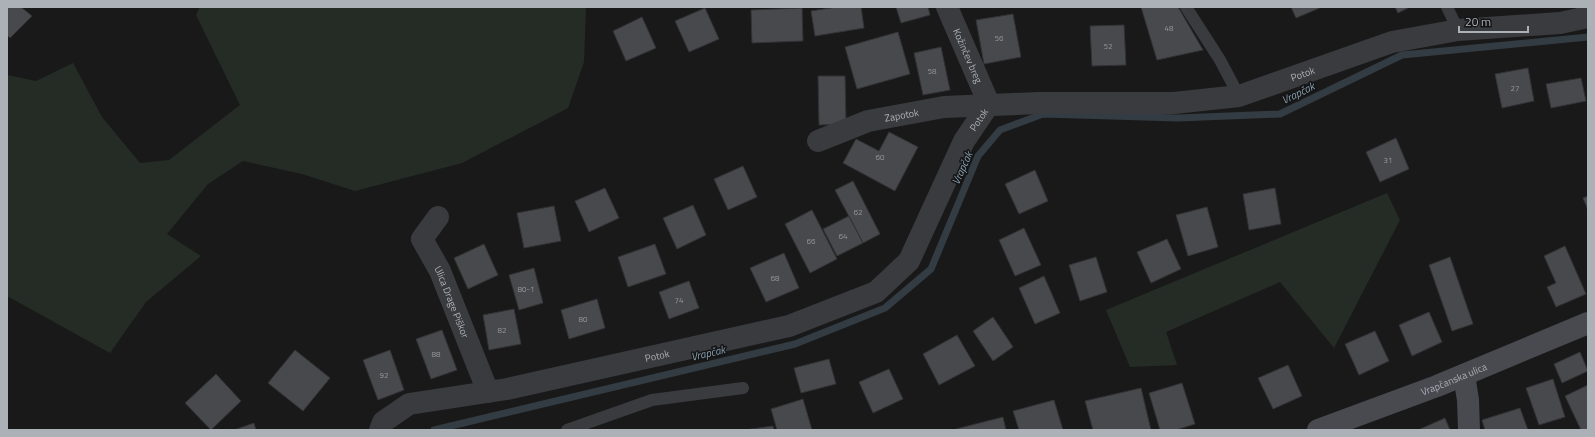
<svg xmlns="http://www.w3.org/2000/svg" width="1595" height="437" font-family="'Titillium Web',sans-serif">
<rect width="100%" height="100%" fill="#19191a"/>
<!-- green -->
<path fill="#252c26" d="M200 7H586L584 62 568 108 462 163 355 191 302 174 243 161 208 184 167 234 201 256 146 302 110 353 7 296V75L36 81 73 63 102 117 140 163 169 160 240 105 196 15Z
M1387 193 1400 220 1334 348 1280 282 1166 332 1177 365 1130 367 1106 310Z"/>
<g fill="none" stroke-linecap="round" stroke-linejoin="round">
<!-- stream -->
<path stroke="#333c42" stroke-width="7" d="M434 430 795 344 885 308 931 269 978 156 1000 130 1043 114 1178 118 1280 114 1402 55 1588 37"/>
</g>
<!-- building -->
<path fill="#48494c" stroke="#333336" d="M7 7H21L32 16 10 38 7 35Z
M837 7H861L864 28 815 36 811 11Z
M896 7H928L930 15 901 23Z
M1141 7H1178L1203 50 1157 60Z
M1291 7H1322L1296 18Z
M1395 7H1410L1398 13Z
M705 8 719 39 689 52 675 21Z
M802 8 803 41 752 43 751 10Z
M1013 14 1021 57 984 64 976 20Z
M642 17 656 48 626 61 613 31Z
M1124 25 1126 65 1092 66 1090 26Z
M898 32 910 74 857 89 845 47Z
M941 47 950 90 923 95 914 53Z
M1528 68 1534 101 1502 108 1495 74Z
M818 76H845L846 124 819 125Z
M1581 78 1586 101 1551 108 1546 84Z
M889 132 918 147 895 191 843 163 856 139 879 151Z
M1396 138 1409 169 1380 182 1366 152Z
M743 166 757 197 728 210 714 179Z
M1035 170 1048 201 1019 214 1005 184Z
M853 181 880 234 863 243 835 190Z
M605 188 619 218 589 232 575 201Z
M1275 188 1281 224 1249 230 1243 194Z
M1588 196V210L1583 198Z
M693 205 706 235 677 249 663 218Z
M554 206 561 241 524 248 517 213Z
M1207 207 1218 247 1188 256 1176 215Z
M812 210 837 259 810 273 785 224Z
M849 216 863 243 837 256 823 229Z
M1024 228 1041 265 1015 276 999 240Z
M1167 239 1181 269 1151 283 1137 252Z
M484 244 498 275 468 289 454 258Z
M655 244 666 274 628 287 618 257Z
M1565 246 1586 294 1556 307 1547 287 1556 283 1544 256Z
M784 253 799 288 766 302 750 268Z
M1096 257 1107 292 1080 301 1069 265Z
M1450 257 1473 324 1452 331 1429 265Z
M534 268 543 303 519 310 509 275Z
M1044 276 1060 313 1035 324 1019 288Z
M689 281 699 308 669 319 659 292Z
M597 299 605 328 569 339 561 310Z
M514 309 521 344 489 350 483 315Z
M1429 312 1442 342 1412 356 1399 325Z
M993 317 1013 347 993 361 973 331Z
M442 330 457 370 431 379 416 339Z
M1375 331 1389 361 1359 375 1345 344Z
M957 335 975 366 939 385 923 354Z
M295 350 330 378 303 411 268 383Z
M390 350 404 390 378 400 363 360Z
M1580 352 1588 371 1562 383 1554 364Z
M829 359 836 384 801 393 794 368Z
M1288 365 1302 396 1273 409 1258 378Z
M889 369 903 399 873 413 859 382Z
M216 374 241 401 211 430 185 403Z
M1553 379 1565 417 1539 425 1526 388Z
M1182 383 1195 424 1176 430H1160L1149 393Z
M1588 385V430H1581L1565 396Z
M1141 388 1151 430H1093L1085 401Z
M803 399 812 430H777L771 409Z
M1054 400 1063 430H1019L1013 411Z
M1520 408 1528 430H1485L1482 420Z
M1003 417 1006 430H956V429Z
M1445 418 1450 430H1418Z
M254 423 256 430H234Z
M773 426 774 430H744Z"/>
<g fill="none" stroke-linecap="round" stroke-linejoin="round">
<!-- lane -->
<path stroke="#3a3b3f" stroke-width="12" d="M1186 7 1220 60 1239 96
M1447 7 1458 30
M567 430 652 400 743 388"/>
<!-- street -->
<g stroke="#3a3b3f" stroke-width="22">
<path id="s1" d="M947 7 989 104"/>
<path id="s2" d="M818 141 868 121 944 107 1039 103H1174L1239 96 1392 42 1458 30 1560 23 1588 17"/>
<path id="s3" d="M438 217 422 239 440 271 488 392"/>
<path id="s4" d="M380 430 383 422 409 404 507 389 789 326 876 292 909 261 964 141 989 104"/>
</g>
<!-- secondary -->
<g stroke="#484a4f" stroke-width="22">
<path d="M1464 375 1468 400 1469 430"/>
<path id="s5" d="M1318 430 1437 386 1588 323"/>
</g>
</g>
<g text-anchor="middle" dominant-baseline="central" stroke-width="3" stroke-linejoin="round" paint-order="stroke">
<!-- number labels -->
<g font-size="8" fill="#93979d">
<text x="1169" y="28">48</text>
<text x="999" y="38">56</text>
<text x="1108" y="46">52</text>
<text x="932" y="71">58</text>
<text x="1515" y="88">27</text>
<text x="880" y="157">60</text>
<text x="1388" y="160">31</text>
<text x="858" y="212">62</text>
<text x="843" y="236">64</text>
<text x="811" y="241">66</text>
<text x="775" y="278">68</text>
<text x="526" y="289">80-1</text>
<text x="679" y="300">74</text>
<text x="583" y="319">80</text>
<text x="502" y="330">82</text>
<text x="436" y="354">88</text>
<text x="384" y="375">92</text>
</g>
<!-- street labels -->
<g font-size="10" fill="#acb1b8" stroke="#141415">
<text stroke="none"><textPath href="#s1" startOffset="53">Kožinčev breg</textPath></text>
<text stroke="none"><textPath href="#s2" startOffset="494">Potok</textPath></text>
<text stroke="none"><textPath href="#s2" startOffset="88">Zapotok</textPath></text>
<text stroke="none"><textPath href="#s4" startOffset="725">Potok</textPath></text>
<text stroke="none"><textPath href="#s3" startOffset="97">Ulica Drage Piškor</textPath></text>
<text stroke="none"><textPath href="#s4" startOffset="293">Potok</textPath></text>
<text stroke="none"><textPath href="#s5" startOffset="145">Vrapčanska ulica</textPath></text>
</g>
<!-- water labels -->
<g font-size="11" font-style="italic" fill="#879faf" stroke="#141415">
<text transform="translate(1298 93) rotate(-26)">Vrapčak</text>
<text transform="translate(962 168) rotate(-66)">Vrapčak</text>
<text transform="translate(708 353) rotate(-13)">Vrapčak</text>
</g>
</g>
<!-- border -->
<rect width="1595" height="437" fill="none" stroke="#acb1b8" stroke-width="16"/>
<!-- scale -->
<path d="M1459 26v6h69v-6" fill="none" stroke="#acb1b8" stroke-width="2"/>
<text x="1465" y="26" font-size="12" fill="#acb1b8" stroke="#141415" stroke-width="3" paint-order="stroke">20 m</text>
</svg>
